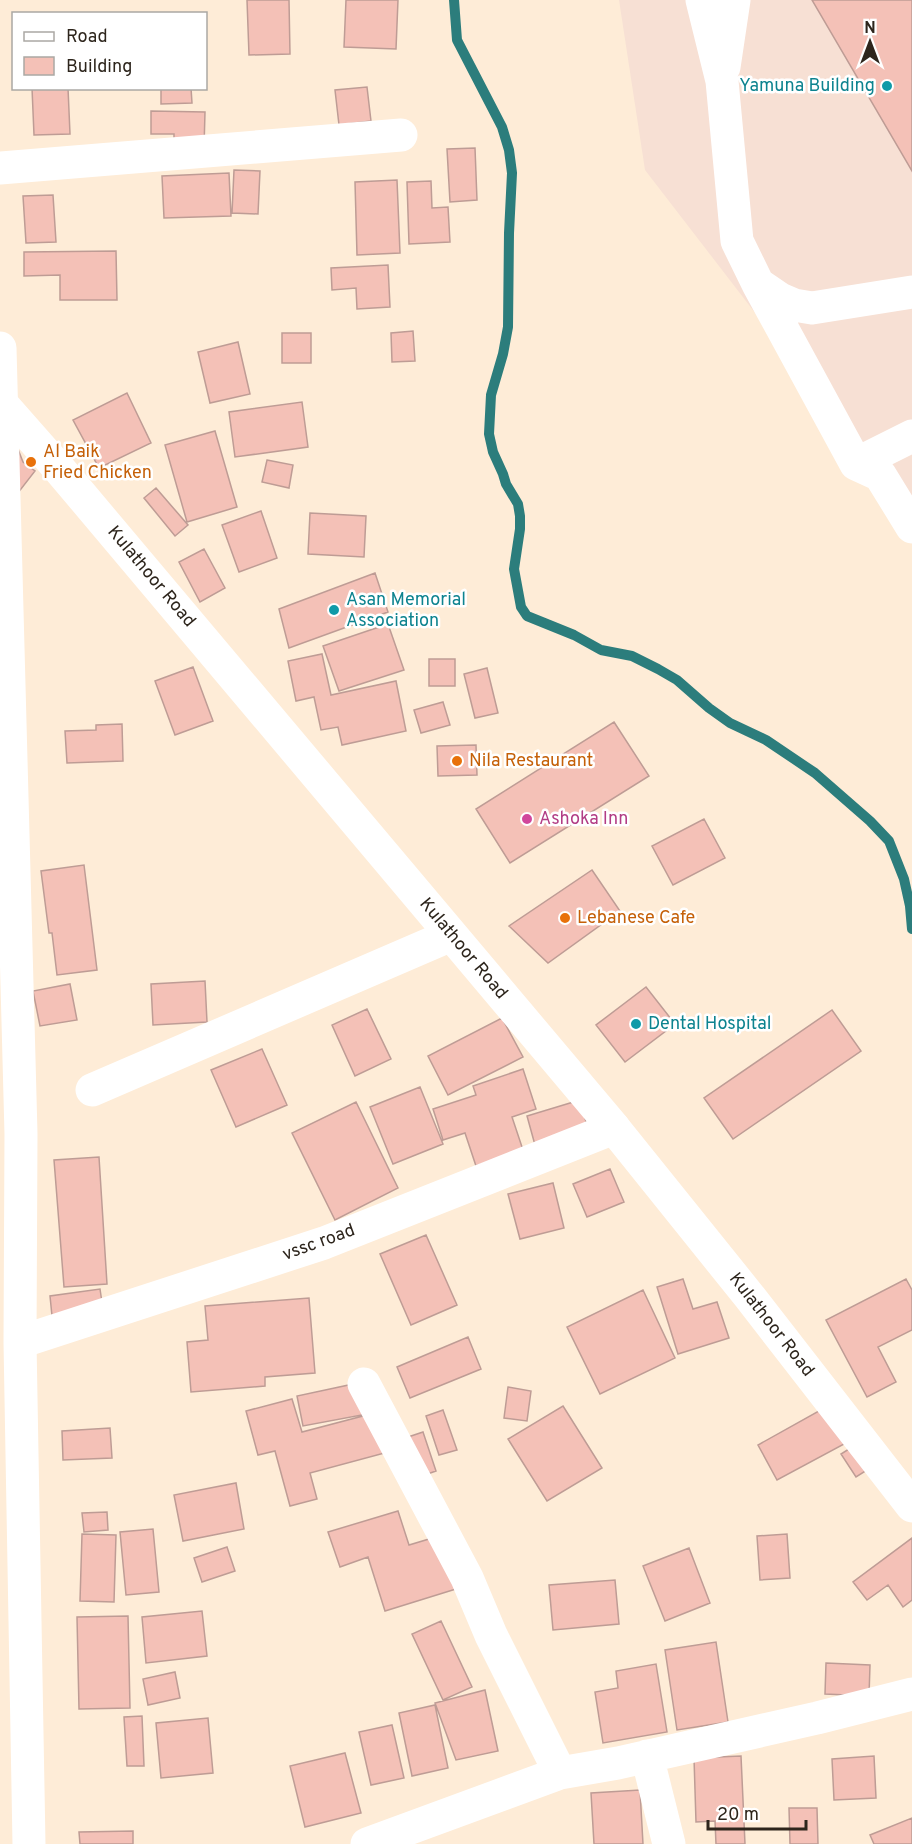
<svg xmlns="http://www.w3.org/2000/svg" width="912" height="1844" font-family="Overpass,sans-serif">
<rect width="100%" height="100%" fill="#feecd7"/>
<!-- commercial -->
<path fill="#f7e0d4" d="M619 0H912V519L880 475 645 170Z"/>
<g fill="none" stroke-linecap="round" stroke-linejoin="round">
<!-- stream -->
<path stroke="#2c7d7c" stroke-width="10" d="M454 0 457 40 502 127 509 150 512 173 509 233 508 327 503 354 491 395 489 434 493 452 503 474 506 484 518 504 520 516V529L514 569 521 607 527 616 574 635 601 650 632 656 658 669 677 680 709 708 730 723 766 740 815 773 870 821 889 841 904 879 910 906 912 929"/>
</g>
<!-- building -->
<path fill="#f4c1b7" stroke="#be9c95" stroke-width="1.5" d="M247 0H289L290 54 249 55Z
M346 0H398L396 49 344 47Z
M812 0H912V171Z
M367 87 371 121 339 125 335 90Z
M32 88H68L70 134 34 135Z
M161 88H191L192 103 161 104Z
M151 111 205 112 204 148 174 147V134H151Z
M475 148 477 200 450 202 447 149Z
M234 170 260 171 258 214 232 213Z
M229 173 231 216 164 218 162 176Z
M397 180 400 253 357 255 355 182Z
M431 181 432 208 448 207 450 242 409 244 407 182Z
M53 195 56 242 26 243 23 196Z
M116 251 117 300H60V275L24 276V252Z
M388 265 390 307 357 309 356 288 332 290 331 268Z
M413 331 415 361 392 362 391 333Z
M282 333H311V363H282Z
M238 342 250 394 210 403 198 352Z
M127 393 151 443 99 468 73 420Z
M302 402 308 447 235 457 229 412Z
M215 431 237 507 187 522 165 445Z
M16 444 23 462 35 471 14 498Z
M267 460 293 465 289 488 262 482Z
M156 488 188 525 175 536 144 498Z
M261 511 277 558 239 572 222 525Z
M310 513 366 516 364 557 308 554Z
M204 549 225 588 200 602 179 562Z
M375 573 388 612 289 648 279 609Z
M388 624 404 670 339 691 323 646Z
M322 654 331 695 396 681 406 731 342 745 338 727 321 730 314 697 296 701 288 661Z
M429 659H455V686H429Z
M193 667 213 721 175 735 155 681Z
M487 668 498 713 475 718 464 674Z
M443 702 450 725 421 733 414 710Z
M614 722 649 776 510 863 476 809Z
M122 724 123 761 67 763 65 731 96 730V725Z
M476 745 477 775 438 776 437 746Z
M704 819 725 858 673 885 652 846Z
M84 865 97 970 57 975 52 933H49L41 871Z
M592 870 620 911 548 963 509 926Z
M205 981 207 1022 153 1025 151 984Z
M70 984 77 1020 40 1026 33 991Z
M646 987 675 1024 625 1062 596 1025Z
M367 1009 391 1059 355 1076 332 1025Z
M832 1010 861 1051 733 1139 704 1098Z
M502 1018 523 1057 448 1095 428 1056Z
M262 1049 287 1105 236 1127 211 1070Z
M523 1069 536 1109 512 1117 523 1150 476 1166 465 1133 443 1140 433 1109 476 1095 473 1086Z
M420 1087 443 1144 393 1164 370 1107Z
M580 1100 588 1129 535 1145 527 1116Z
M356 1102 398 1188 335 1220 292 1133Z
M99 1157 107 1284 64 1287 54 1160Z
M610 1169 624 1202 587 1217 573 1184Z
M553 1183 564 1228 520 1239 508 1194Z
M426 1235 457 1305 411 1325 380 1254Z
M683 1279 693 1309 717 1302 729 1338 678 1354 657 1287Z
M906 1279 912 1290V1330L878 1347 896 1382 867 1397 826 1320Z
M100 1289 103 1309 52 1316 50 1296Z
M643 1290 675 1358 600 1394 567 1327Z
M309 1298 315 1373 265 1377V1386L191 1392 187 1342 208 1340 205 1306Z
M468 1337 481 1369 410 1398 397 1367Z
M372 1380 378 1412 303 1426 297 1396Z
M508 1387 531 1391 527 1421 504 1418Z
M292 1399 302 1432 382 1411 392 1451 310 1473 317 1499 290 1506 275 1451 258 1455 246 1411Z
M563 1406 602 1468 547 1501 508 1439Z
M826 1407 846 1443 777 1480 758 1445Z
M443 1410 457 1450 439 1455 426 1416Z
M110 1428 112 1458 63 1460 62 1431Z
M423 1432 436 1471 419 1477 405 1438Z
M860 1442 875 1465 856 1477 841 1454Z
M236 1483 244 1529 183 1541 174 1495Z
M398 1511 409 1545 439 1536 456 1589 385 1611 368 1557 340 1567 328 1532Z
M107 1512 108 1530 84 1532 82 1513Z
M153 1529 159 1592 126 1595 120 1532Z
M82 1534 116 1535 114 1602 80 1601Z
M787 1534 790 1578 760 1580 757 1536Z
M912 1538V1600L903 1607 888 1585 867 1600 853 1582Z
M227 1547 235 1571 202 1582 194 1558Z
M689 1548 710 1603 665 1621 643 1566Z
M615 1580 619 1624 553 1630 549 1585Z
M202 1611 207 1656 146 1663 142 1617Z
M128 1616 130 1708 79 1709 77 1617Z
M441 1621 472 1687 443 1700 412 1634Z
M716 1642 728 1722 677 1730 665 1650Z
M826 1663 870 1665 869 1696 825 1694Z
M656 1664 667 1732 603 1743 595 1692 618 1688 616 1671Z
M175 1672 180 1698 148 1705 143 1679Z
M485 1690 498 1751 456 1760 435 1703Z
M435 1705 448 1768 412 1776 399 1713Z
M142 1716 144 1766H127L124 1717Z
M208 1718 213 1773 161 1778 156 1723Z
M392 1725 404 1778 371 1785 359 1732Z
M345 1753 361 1813 305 1827 290 1766Z
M741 1756 745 1844H716L715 1821 696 1822 694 1758Z
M874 1756 876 1798 834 1800 832 1759Z
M640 1790 643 1844H594L591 1793Z
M789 1808H817L818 1844H790Z
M912 1818V1844H874L870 1835Z
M133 1831V1844H80L79 1832Z"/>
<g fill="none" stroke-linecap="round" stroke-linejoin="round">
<!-- minor -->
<path stroke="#fff" stroke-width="33" d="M702 0 722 81 737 241 758 284 856 464 880 475 912 527
M724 67 734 0
M0 168 401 135
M758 284 780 299 794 305 812 308 912 292
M0 348 21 1134 20 1342 29 1844
M856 464 912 436
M92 1090 451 935
M20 1342 324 1243 614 1128
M364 1384 467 1578 491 1635 560 1773
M647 1756 669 1844
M367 1844 560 1773 618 1763 817 1718 912 1694"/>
<!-- major -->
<path stroke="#fff" stroke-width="33" d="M1 403 60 470 614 1128 749 1296 912 1506"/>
</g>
<!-- markers -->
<g fill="#0f9aa8" stroke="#fff" stroke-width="2">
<circle cx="887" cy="86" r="6"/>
<circle cx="334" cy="610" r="6"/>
<circle cx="636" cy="1024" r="6"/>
</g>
<g fill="#e8710a" stroke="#fff" stroke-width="2">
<circle cx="31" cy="462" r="6"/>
<circle cx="457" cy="761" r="6"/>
<circle cx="565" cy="918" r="6"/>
</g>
<circle fill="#d1479c" stroke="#fff" stroke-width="2" cx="527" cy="819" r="6"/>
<g text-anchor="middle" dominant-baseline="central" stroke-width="5" stroke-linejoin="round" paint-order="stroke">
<!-- culture labels -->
<g font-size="18" fill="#0d838f" stroke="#fff" text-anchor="start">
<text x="875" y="86" text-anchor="end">Yamuna Building</text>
<text x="346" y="600">Asan Memorial<tspan x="346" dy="21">Association</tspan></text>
<text x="648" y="1024">Dental Hospital</text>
</g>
<!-- food labels -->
<g font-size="18" fill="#c56008" stroke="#fff" text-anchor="start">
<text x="43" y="452">Al Baik<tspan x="43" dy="21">Fried Chicken</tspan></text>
<text x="469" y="761">Nila Restaurant</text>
<text x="577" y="918">Lebanese Cafe</text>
</g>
<!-- street labels -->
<g font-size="18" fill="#2d251c" stroke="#fff">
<text transform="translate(151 577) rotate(50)">Kulathoor Road</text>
<text transform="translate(463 949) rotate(50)">Kulathoor Road</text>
<text transform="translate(319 1243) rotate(-20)">vssc road</text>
<text transform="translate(771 1325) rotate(52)">Kulathoor Road</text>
</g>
<!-- hotel labels -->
<g font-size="18" fill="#b23c85" stroke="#fff" text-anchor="start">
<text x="539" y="819">Ashoka Inn</text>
</g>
</g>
<!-- legend -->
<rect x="12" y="12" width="195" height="78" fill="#ffffff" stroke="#aba8a4" stroke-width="1.5"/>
<rect x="24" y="32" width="30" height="9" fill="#ffffff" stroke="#aba8a4" stroke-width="1.5"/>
<text x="66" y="42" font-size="18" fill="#2d251c">Road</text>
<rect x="24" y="57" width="30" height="18" fill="#f4c1b7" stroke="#aba8a4" stroke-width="1.5"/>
<text x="66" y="72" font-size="18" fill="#2d251c">Building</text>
<!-- north arrow -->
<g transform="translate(870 42)" stroke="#ffffff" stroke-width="4.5" paint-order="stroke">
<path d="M0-4.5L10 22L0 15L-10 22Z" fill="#2d251c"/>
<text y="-9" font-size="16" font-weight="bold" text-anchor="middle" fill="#2d251c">N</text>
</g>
<!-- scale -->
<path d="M708 1820v9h98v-9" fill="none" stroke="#2d251c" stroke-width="3"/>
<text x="717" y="1820" font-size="18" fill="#2d251c" stroke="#ffffff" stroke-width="4.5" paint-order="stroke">20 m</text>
</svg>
